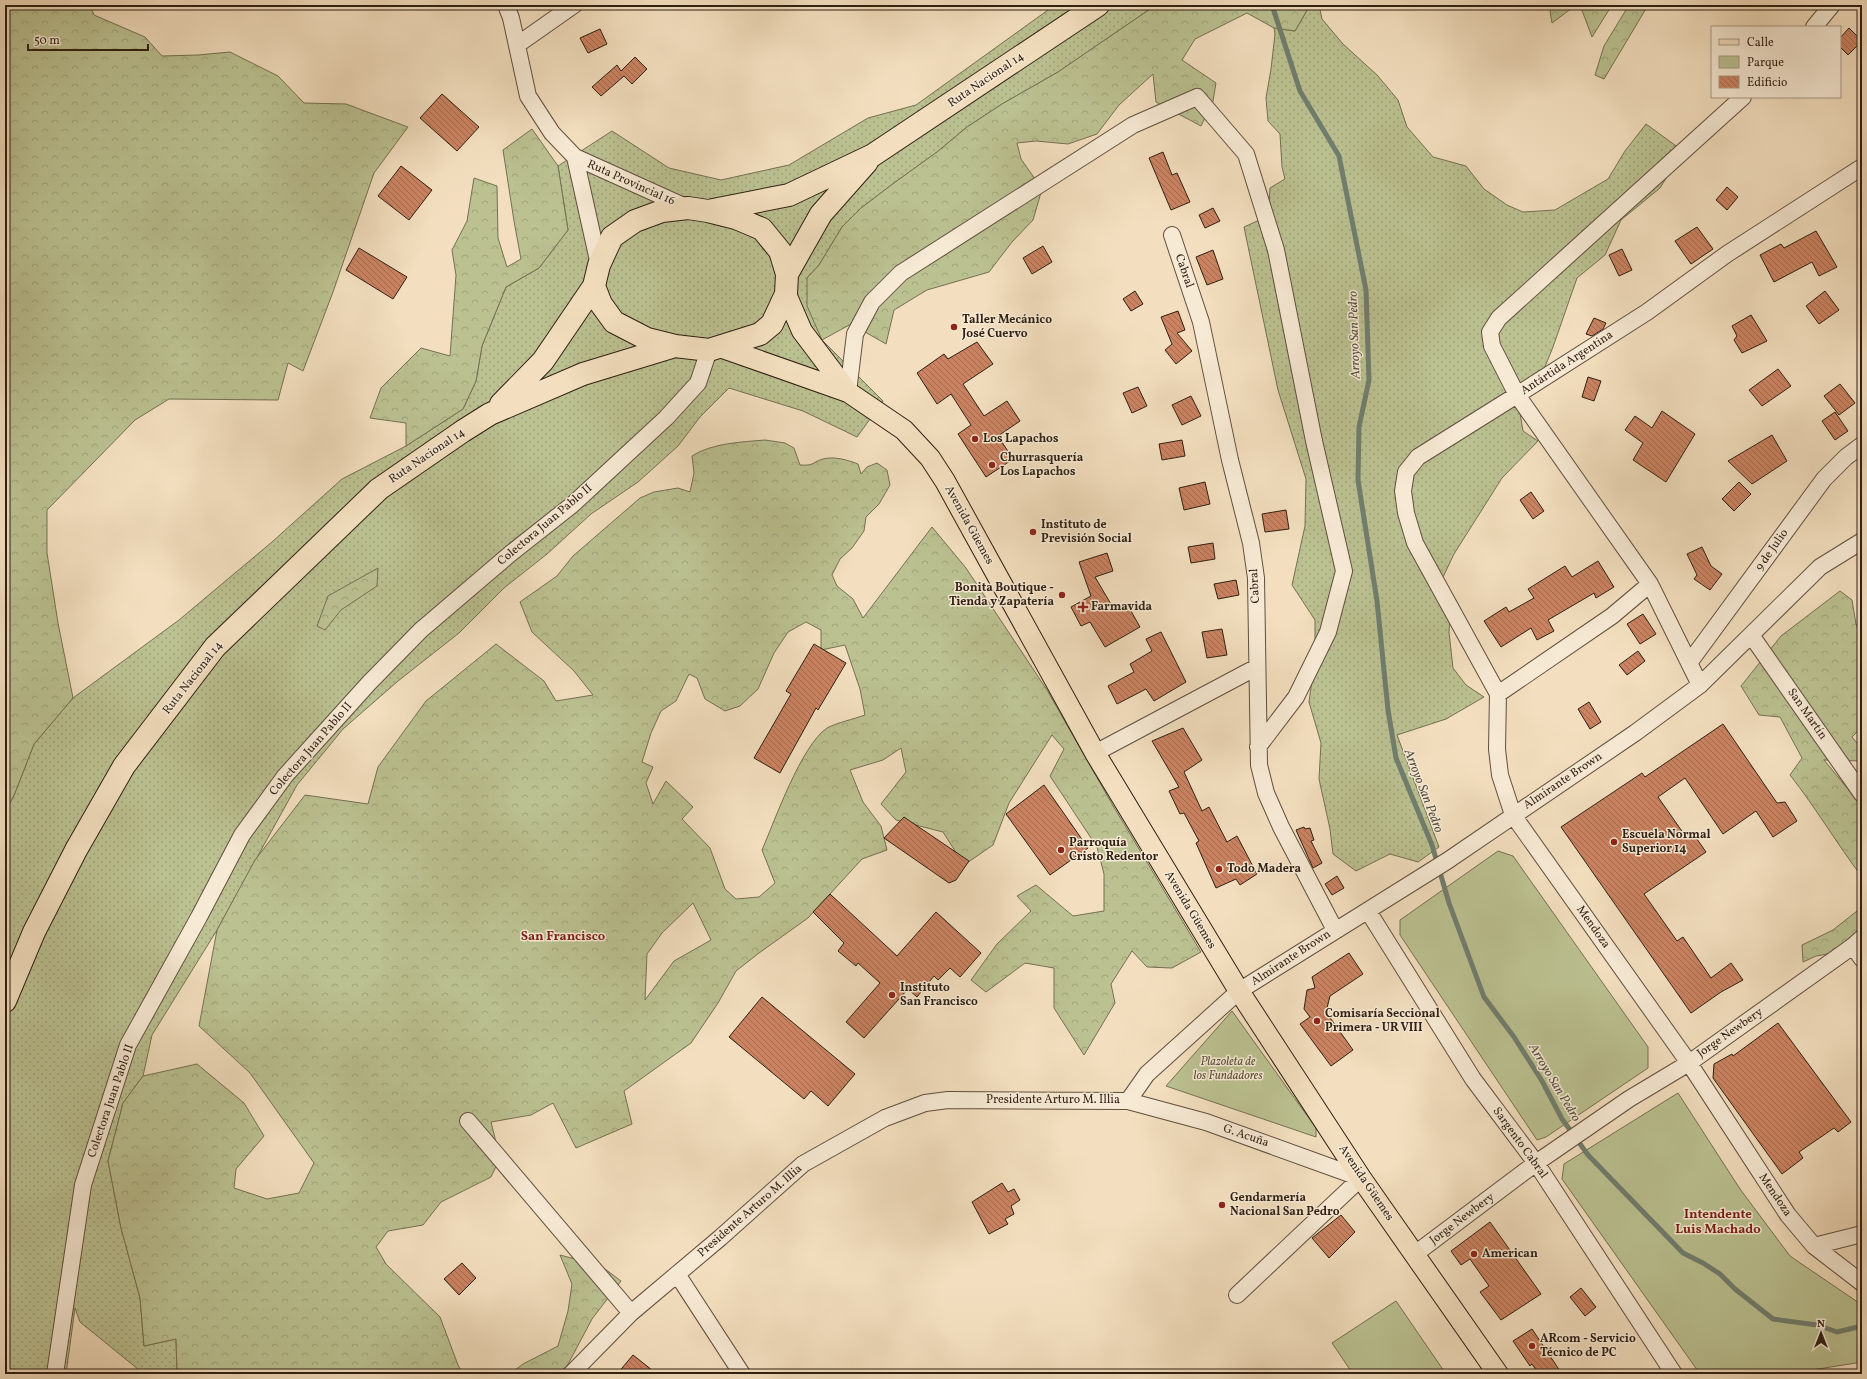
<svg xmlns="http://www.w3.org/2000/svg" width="1867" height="1379" font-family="Vollkorn,serif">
<defs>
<pattern id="grass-dots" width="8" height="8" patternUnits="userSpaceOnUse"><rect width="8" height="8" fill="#bbc191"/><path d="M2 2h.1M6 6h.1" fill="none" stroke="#a1a57c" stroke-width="1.8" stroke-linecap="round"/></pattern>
<pattern id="forest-crowns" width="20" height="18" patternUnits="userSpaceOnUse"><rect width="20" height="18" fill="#bbc191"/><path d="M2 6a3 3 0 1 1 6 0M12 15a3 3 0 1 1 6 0" fill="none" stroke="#a1a57c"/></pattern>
<pattern id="building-back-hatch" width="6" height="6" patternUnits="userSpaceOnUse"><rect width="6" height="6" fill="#cb8361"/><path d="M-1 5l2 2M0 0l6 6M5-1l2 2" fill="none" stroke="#a56b4f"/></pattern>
</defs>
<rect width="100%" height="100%" fill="#f3dfbf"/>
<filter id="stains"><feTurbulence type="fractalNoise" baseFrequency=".005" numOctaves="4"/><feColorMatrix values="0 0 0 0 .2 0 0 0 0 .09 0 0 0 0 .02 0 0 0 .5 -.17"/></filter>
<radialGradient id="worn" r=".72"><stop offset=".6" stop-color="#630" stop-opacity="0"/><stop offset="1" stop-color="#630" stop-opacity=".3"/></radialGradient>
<!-- grass -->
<path fill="url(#grass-dots)" stroke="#757052" d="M1055 5H1156L1058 72 1002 104 967 127 937 152 894 183 861 208 842 227 819 265 807 278 822 340 883 401 857 437 803 411 729 388 700 417 678 446 638 482 591 514 547 554 504 588 459 633 398 681 343 729 297 785 217 930 152 1035 143 1076 123 1103 108 1161 121 1228 140 1298 144 1346 176 1339 177 1374H144L80 1322 75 1308 66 1374H5V813L15 793 34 744 73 698 179 620 272 542 342 479 406 446 463 409 476 381 482 346 506 287 539 268 568 230 558 166 612 131 669 168 721 180 789 165 868 118 916 105Z
M1310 5H1319L1322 19 1343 44 1377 75 1398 100 1407 127 1433 157 1466 166 1484 189 1507 205 1523 212 1555 210 1608 179 1625 151 1646 124 1683 151 1660 188 1621 220 1605 255 1577 278 1553 347 1542 374 1517 395 1523 431 1538 441 1502 478 1454 554 1443 577 1451 599 1449 632 1453 668 1466 685 1484 697 1446 719 1397 735 1439 847 1418 862 1390 854 1356 871 1333 854 1330 829 1319 779 1321 743 1309 702 1315 658V620L1292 585 1305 526 1306 479 1278 390 1244 227 1264 218 1269 204 1270 188 1285 179 1282 167 1280 134 1268 121 1266 98 1271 69 1275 34 1274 28 1295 31Z"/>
<!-- forest -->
<path fill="url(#forest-crowns)" stroke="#757052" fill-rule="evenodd" d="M5 5H90L94 15 145 37 162 56 198 55 230 52 278 76 304 103 346 104 408 127 374 173 333 292 303 371 288 363 278 400 169 399 135 420 47 510V553L58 623 73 698 34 744 15 793 5 813Z
M1156 5H1310L1295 31 1274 28 1247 13 1195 39 1182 60 1216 83 1213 101 1201 126 1156 102 1153 74 1119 105 1097 134 1068 144 1036 141 1017 143 1021 159 1042 189 1033 220 1012 242 989 272 927 290 894 310 886 344 851 324 822 340 807 306V278L819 265 842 227 861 208 894 183 937 152 967 127 1002 104 1058 72Z
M1549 5H1576L1552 23Z
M1580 5H1612L1592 37Z
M1629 5H1652L1647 7 1604 79 1595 75 1604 46Z
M532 129 558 166 568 230 539 268 506 287 482 346 476 381 463 409 406 446V423L370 418 381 388 421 348 450 356 456 275 452 250 467 221 474 178 497 186 498 238 507 267 521 259 514 221 503 150Z
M765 440 785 443 794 448 800 465C815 466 812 462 823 459 834 456 848 460 858 464L861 474 867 467 877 463 887 470 890 485 879 504 866 517 864 531 852 548 840 559 832 575 837 586 853 599 863 618 932 527 966 568 1047 690 1112 804 1201 952 1172 968 1147 967 1132 951 1111 984 1115 1003 1084 1055 1054 1008V968L1025 963 986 992 971 980 997 944 1031 911 1017 896 1036 885 1073 916 1104 911V874L1097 847 1050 776 1064 749 1052 735 1009 803 993 845 964 865 943 832 896 820 881 804 906 772 901 748 883 760 850 770 863 802 881 826 887 850 862 859 808 918 759 953 736 971 718 1003 691 1043 624 1091 632 1124 576 1148 553 1103 531 1115 491 1122 500 1158 491 1177 441 1202 423 1225 388 1231 376 1247 386 1264 440 1317 458 1365 463 1374H177L176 1339 144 1346 140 1298 121 1228 108 1161 123 1103 143 1076 197 1064 244 1103 264 1136 236 1169 234 1188 267 1199 299 1193 314 1163 250 1073 199 1026 217 930 255 860 305 795 368 804 378 767 426 701 496 644 544 681 556 701 593 695 574 671 532 632 520 602 557 576 573 556 640 498 654 492 678 488 690 492 694 473 692 456C712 443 742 442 765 440ZM806 622 821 630V650L845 645 860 689 865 715C854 719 836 723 827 728 801 746 775 820 762 850L775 883 759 897 736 899 725 889 710 848 682 819 693 807 666 781 653 804 646 783 653 767 642 762 651 733 661 711 676 701 689 674 697 678 705 699 725 711 740 706 758 689 774 653 788 632ZM693 903 711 940 674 961 645 1000 647 954 662 933Z
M378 568 377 586 341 610 325 630 317 626 328 596Z
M1840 591 1852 600 1856 624 1862 639V727L1852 737 1862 749V761L1824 760 1862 806V877C1837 844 1816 808 1790 775L1802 758 1780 717 1759 715 1741 686 1781 636Z
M1862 907V948L1816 956 1803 962 1802 945 1833 930Z
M560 1255 601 1266 621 1281 592 1319 567 1366 557 1374H510L523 1364 558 1346 568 1311 572 1284Z"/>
<!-- park -->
<path fill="#bbc191" stroke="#757052" d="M1498 851 1513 856 1648 1047V1068L1546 1137 1537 1140 1400 935V920Z
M1232 1011 1316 1128V1137L1166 1086Z
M1678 1093 1740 1189 1790 1256 1862 1305V1362L1787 1374H1700L1562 1179 1564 1164Z
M1396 1301 1446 1374H1353L1332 1343Z"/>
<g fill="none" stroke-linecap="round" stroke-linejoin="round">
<!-- stream -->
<path stroke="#707e6f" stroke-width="5" d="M1272 5 1300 91 1339 156 1366 290 1369 380 1359 427 1358 480 1377 601 1388 710 1396 758 1432 845 1449 903 1484 997 1514 1037 1542 1081 1562 1119 1588 1155 1683 1253 1703 1263 1720 1274 1735 1289 1773 1319 1817 1325 1837 1332 1862 1326"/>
</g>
<!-- building -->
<path fill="url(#building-back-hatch)" stroke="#2f1f13" d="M1849 28 1862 41 1848 55 1840 47V38Z
M600 29 607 44 588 53 580 38Z
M635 57 647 69 632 84 624 76 601 96 592 87 617 65 621 71Z
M442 94 479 127 457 151 420 118Z
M1163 152 1172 175 1177 173 1190 202 1171 210 1149 158Z
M401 166 432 190 409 220 378 196Z
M1727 187 1738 197 1727 210 1716 200Z
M1213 208 1220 221 1205 228 1199 215Z
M1697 227 1713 249 1691 264 1675 241Z
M1816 231 1837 267 1819 276 1812 262 1774 282 1760 255 1781 244 1784 248Z
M1043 246 1052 262 1032 274 1023 258Z
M359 248 407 277 393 299 346 270Z
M1622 249 1632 270 1619 276 1609 255Z
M1213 250 1223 279 1207 285 1196 257Z
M1135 291 1143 304 1131 311 1123 299Z
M1825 291 1839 310 1819 324 1806 306Z
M1178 311 1185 330 1177 333 1192 351 1176 364 1165 350 1172 344 1161 317Z
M1751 315 1767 341 1742 353 1734 340 1737 336 1732 326Z
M1594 318 1606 323 1603 329 1592 336 1586 334Z
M977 342 993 364 963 384 984 416 1007 401 1020 421 998 436 1013 459 986 477 958 434 971 425 951 394 937 404 917 373 944 354 948 359Z
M1778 369 1791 386 1762 406 1749 390Z
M1588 377 1601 381 1594 401 1582 397Z
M1840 384 1855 403 1839 415 1824 396Z
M1138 387 1147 406 1132 413 1123 393Z
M1191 396 1201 416 1182 425 1172 405Z
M1662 411 1695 434 1666 482 1633 460 1643 443 1625 430 1635 416 1652 428Z
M1835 412 1848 431 1835 440 1822 421Z
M1772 435 1787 461 1752 484 1728 461Z
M1182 440 1185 456 1162 460 1159 444Z
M1205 482 1210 504 1184 510 1179 488Z
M1739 482 1751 494 1734 511 1722 499Z
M1531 492 1544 511 1533 519 1520 500Z
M1286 510 1289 529 1265 532 1262 514Z
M1213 543 1215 559 1191 563 1188 547Z
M1702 547 1711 566 1722 574 1710 590 1694 579 1697 575 1687 554Z
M1107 553 1113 571 1095 577 1115 611 1127 604 1140 627 1105 647 1090 622 1081 626 1071 607 1091 596 1079 562Z
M1598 561 1614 587 1596 598 1594 593 1548 620 1554 631 1537 640 1531 628 1501 647 1484 621 1506 607 1509 612 1534 598 1528 589 1565 566 1572 577Z
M1236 580 1239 595 1218 599 1214 584Z
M1643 614 1656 634 1640 644 1627 624Z
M1222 629 1227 655 1207 658 1202 632Z
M1161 632 1186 682 1154 701 1146 689 1117 704 1108 686 1134 672 1130 664 1152 651 1146 639Z
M814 644 846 663 818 710 816 708 780 773 754 758 791 694 786 691Z
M1638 651 1645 661 1627 675 1619 665Z
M1589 702 1601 722 1590 729 1578 709Z
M1723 724 1777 803 1785 802 1797 821 1773 837 1756 811 1723 834 1685 778 1658 797 1686 837 1692 832 1706 852 1644 894 1677 941 1683 937 1711 978 1731 963 1743 980 1721 992 1691 1013 1561 827 1642 773 1645 777Z
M1183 728 1202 760 1184 772 1202 811 1209 807 1227 842 1237 836 1257 874 1240 885 1236 879 1216 888 1196 843 1199 841 1184 813 1180 814 1169 791 1179 787 1152 741Z
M1044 785 1088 848 1050 875 1006 814Z
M904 817 969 861 956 880 949 883 884 838Z
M1304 827 1305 829 1310 828 1314 840 1311 841 1322 863 1313 868 1296 830Z
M1337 876 1344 888 1332 895 1325 884Z
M830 894 897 956 936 912 981 953 960 977 950 968 938 980 934 976 917 997 908 989 864 1038 846 1022 880 983 858 963 856 966 838 951 844 943 813 912Z
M1349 953 1363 974 1330 996 1326 1012 1353 1050 1331 1066 1300 1024 1310 1017 1304 1009 1307 990 1315 988 1312 977Z
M762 997 855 1074 828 1106 811 1091 804 1099 729 1037Z
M1778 1023 1851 1122 1838 1132 1834 1128 1799 1152 1803 1158 1782 1174 1713 1078 1714 1064 1732 1054 1733 1056Z
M1002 1183 1008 1192 1014 1189 1020 1200 1011 1206 1014 1214 1005 1219 1008 1224 989 1234 972 1202Z
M1341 1215 1355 1232 1329 1258 1312 1238Z
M1490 1222 1541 1294 1501 1320 1480 1292 1489 1286 1470 1259 1461 1265 1451 1251Z
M462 1263 476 1278 459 1295 444 1279Z
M1581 1288 1596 1307 1585 1316 1570 1297Z
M1532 1329 1562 1374H1539L1532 1364 1530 1366 1513 1341Z
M633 1355 657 1374H617Z"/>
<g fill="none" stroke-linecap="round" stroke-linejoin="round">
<defs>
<path id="minor" d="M506 5 511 18 528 96 552 133 575 157 688 208
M1814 27 1832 5
M517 45 574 5
M575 157 599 265
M1172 235 1201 322 1230 460 1251 543 1256 578 1259 765 1266 793 1281 827 1335 930
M848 392 855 334 872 302 901 273 1133 125 1197 97 1246 154 1276 250 1314 441 1344 571 1328 632 1296 697 1258 747
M1650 584 1612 616 1498 694 1497 749 1500 775 1513 815 1689 1063 1788 1215 1814 1246 1862 1283
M1751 635 1862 794
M1689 663 1824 479 1846 457 1862 445
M1700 685 1650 584 1517 395 1647 312 1727 254 1862 167
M1498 694 1415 543 1406 513 1403 491 1406 472 1418 457 1517 395 1492 346 1490 332 1499 318 1743 97
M1095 753 1257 667
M1368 911 1473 1079 1536 1163 1674 1374
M1853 946 1862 959
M1128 1101 1147 1074 1239 991 1447 861 1635 733 1700 685 1820 567 1862 541
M468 1121 631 1313
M1814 1246 1862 1234
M1415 1254 1536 1163 1629 1099 1689 1063 1853 946 1862 938
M677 1274 742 1374
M55 1374 83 1185 128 1045 199 917 242 835 285 776 369 683 421 630 510 554 572 505 666 418 698 383 709 350
M571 1374 631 1313 720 1238 803 1164 885 1118 925 1103 948 1100 1128 1101 1206 1122 1361 1178 1237 1295"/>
<path id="major" d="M786 294 802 331 848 392
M720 347 848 392 904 430 930 458 945 481 1095 753 1239 991 1361 1178 1498 1374"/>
<path id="highway" d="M688 208 708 211 736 218 762 229 780 251 787 274 786 294 772 324 760 334 709 350 675 346 647 339 614 322 601 304 594 286 599 265 612 237 635 221 662 211Z
M713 210 789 195 873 155 1098 5
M787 274 821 214 867 162
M501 404 543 361 594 286
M5 1001 34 932 76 850 124 766 215 647 379 489 463 431 490 414 583 374 675 346"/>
</defs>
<!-- minor casing -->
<use href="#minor" stroke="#604f3e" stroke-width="18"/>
<!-- major casing -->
<use href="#major" stroke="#2f1f13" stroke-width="22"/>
<!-- highway casing -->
<use href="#highway" stroke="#2f1f13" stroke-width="24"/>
<!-- minor -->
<use href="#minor" stroke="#f7ead5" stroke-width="16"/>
<!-- major -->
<use href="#major" stroke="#f3dfbf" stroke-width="20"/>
<!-- highway -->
<use href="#highway" stroke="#f3dfbf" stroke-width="22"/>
</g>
<!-- markers -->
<g fill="#8f2418" stroke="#f7ead5" stroke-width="1.5">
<circle cx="954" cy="327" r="4"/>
<circle cx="975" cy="439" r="4"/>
<circle cx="992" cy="465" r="4"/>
<circle cx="1033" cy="532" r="4"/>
<circle cx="1062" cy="595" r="4"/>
<path d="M1081 601h4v4h4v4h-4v4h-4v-4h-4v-4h4z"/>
<circle cx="1614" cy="842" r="4"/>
<circle cx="1061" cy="850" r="4"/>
<circle cx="1219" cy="869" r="4"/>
<circle cx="892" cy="995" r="4"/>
<circle cx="1317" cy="1021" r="4"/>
<circle cx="1222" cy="1205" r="4"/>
<circle cx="1474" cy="1254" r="4"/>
<circle cx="1532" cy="1346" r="4"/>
</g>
<g text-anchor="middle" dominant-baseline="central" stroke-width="3" stroke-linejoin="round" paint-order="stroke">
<!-- street labels -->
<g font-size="12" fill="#2f1f13" stroke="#f7ead5">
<text transform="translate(986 80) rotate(-34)">Ruta Nacional 14</text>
<text transform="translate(631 183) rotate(24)">Ruta Provincial 16</text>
<text transform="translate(1184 271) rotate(71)">Cabral</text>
<text transform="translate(1567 363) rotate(-33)">Antártida Argentina</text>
<text transform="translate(427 456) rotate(-34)">Ruta Nacional 14</text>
<text transform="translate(545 525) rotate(-40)">Colectora Juan Pablo II</text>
<text transform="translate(969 525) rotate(61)">Avenida Güemes</text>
<text transform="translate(1772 550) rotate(-55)">9 de Julio</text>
<text transform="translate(1255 586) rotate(-93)">Cabral</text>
<text transform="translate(193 678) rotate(-52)">Ruta Nacional 14</text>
<text transform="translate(1807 714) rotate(55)">San Martín</text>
<text transform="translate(311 749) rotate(-49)">Colectora Juan Pablo II</text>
<text transform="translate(1563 781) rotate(-34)">Almirante Brown</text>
<text transform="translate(1190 910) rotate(59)">Avenida Güemes</text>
<text transform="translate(1593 927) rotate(55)">Mendoza</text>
<text transform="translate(1291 958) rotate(-33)">Almirante Brown</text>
<text transform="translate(1730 1033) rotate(-35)">Jorge Newbery</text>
<text x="1053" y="1100">Presidente Arturo M. Illia</text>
<text transform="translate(111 1101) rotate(-71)">Colectora Juan Pablo II</text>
<text transform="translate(1246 1136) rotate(19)">G. Acuña</text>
<text transform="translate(1520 1143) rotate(54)">Sargento Cabral</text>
<text transform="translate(1366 1183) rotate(56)">Avenida Güemes</text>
<text transform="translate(1775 1195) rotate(56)">Mendoza</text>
<text transform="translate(750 1211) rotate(-41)">Presidente Arturo M. Illia</text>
<text transform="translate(1462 1219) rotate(-37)">Jorge Newbery</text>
</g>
<!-- poi labels -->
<g font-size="12" font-weight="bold" fill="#2f1f13" stroke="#f7ead5" text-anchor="start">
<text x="962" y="320">Taller Mecánico<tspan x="962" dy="14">José Cuervo</tspan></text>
<text x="983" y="439">Los Lapachos</text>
<text x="1000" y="458">Churrasquería<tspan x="1000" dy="14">Los Lapachos</tspan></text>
<text x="1041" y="525">Instituto de<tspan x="1041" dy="14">Previsión Social</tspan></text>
<text x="1054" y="588" text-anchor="end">Bonita Boutique -<tspan x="1054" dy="14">Tienda y Zapatería</tspan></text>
<text x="1091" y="607">Farmavida</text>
<text x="1622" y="835">Escuela Normal<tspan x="1622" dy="14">Superior 14</tspan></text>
<text x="1069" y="843">Parroquía<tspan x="1069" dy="14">Cristo Redentor</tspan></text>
<text x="1227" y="869">Todo Madera</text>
<text x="900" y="988">Instituto<tspan x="900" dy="14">San Francisco</tspan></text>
<text x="1325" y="1014">Comisaría Seccional<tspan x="1325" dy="14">Primera - UR VIII</tspan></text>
<text x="1230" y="1198">Gendarmería<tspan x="1230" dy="14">Nacional San Pedro</tspan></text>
<text x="1482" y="1254">American</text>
<text x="1540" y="1339">ARcom - Servicio<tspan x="1540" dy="14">Técnico de PC</tspan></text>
</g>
<!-- park labels -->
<g font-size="12" font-style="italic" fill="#595039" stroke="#f7ead5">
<text x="1228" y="1062">Plazoleta de<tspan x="1228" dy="14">los Fundadores</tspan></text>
</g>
<!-- water labels -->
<g font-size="13" font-style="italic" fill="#504e41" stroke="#f7ead5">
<text transform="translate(1355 335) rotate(-92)">Arroyo San Pedro</text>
<text transform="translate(1423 791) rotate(69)">Arroyo San Pedro</text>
<text transform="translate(1554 1083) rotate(59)">Arroyo San Pedro</text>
</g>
<!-- neighbourhood labels -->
<g font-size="13" font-weight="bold" fill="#7a1f14" stroke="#f7ead5">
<text x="563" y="937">San Francisco</text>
<text x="1718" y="1215">Intendente<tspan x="1718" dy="15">Luis Machado</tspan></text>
</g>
</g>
<!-- margin -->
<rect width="1867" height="1379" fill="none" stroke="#f3dfbf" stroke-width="20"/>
<rect x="6" y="6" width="1855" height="1367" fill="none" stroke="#2f1f13" stroke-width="2"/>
<rect x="10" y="10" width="1847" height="1359" fill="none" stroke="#2f1f13"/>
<!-- legend -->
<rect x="1711" y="26" width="130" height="72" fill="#f7ead5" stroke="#a79987"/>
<rect x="1719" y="39" width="20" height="6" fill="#f3dfbf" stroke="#a79987"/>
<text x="1747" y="46" font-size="12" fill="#2f1f13">Calle</text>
<rect x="1719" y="56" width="20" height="12" fill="#bbc191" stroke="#a79987"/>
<text x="1747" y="66" font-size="12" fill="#2f1f13">Parque</text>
<rect x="1719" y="76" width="20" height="12" fill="url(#building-back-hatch)" stroke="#a79987"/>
<text x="1747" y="86" font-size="12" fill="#2f1f13">Edificio</text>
<!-- north arrow -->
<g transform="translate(1821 1333)" stroke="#f7ead5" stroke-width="3" paint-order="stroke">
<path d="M0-3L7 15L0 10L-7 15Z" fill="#2f1f13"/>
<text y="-6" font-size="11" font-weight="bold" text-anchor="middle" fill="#2f1f13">N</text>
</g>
<!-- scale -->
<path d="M28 44v6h120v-6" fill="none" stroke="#2f1f13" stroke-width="2"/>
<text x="34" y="44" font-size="12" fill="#2f1f13" stroke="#f7ead5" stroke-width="3" paint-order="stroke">50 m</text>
<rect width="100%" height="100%" filter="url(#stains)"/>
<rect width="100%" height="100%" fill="url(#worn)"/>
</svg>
